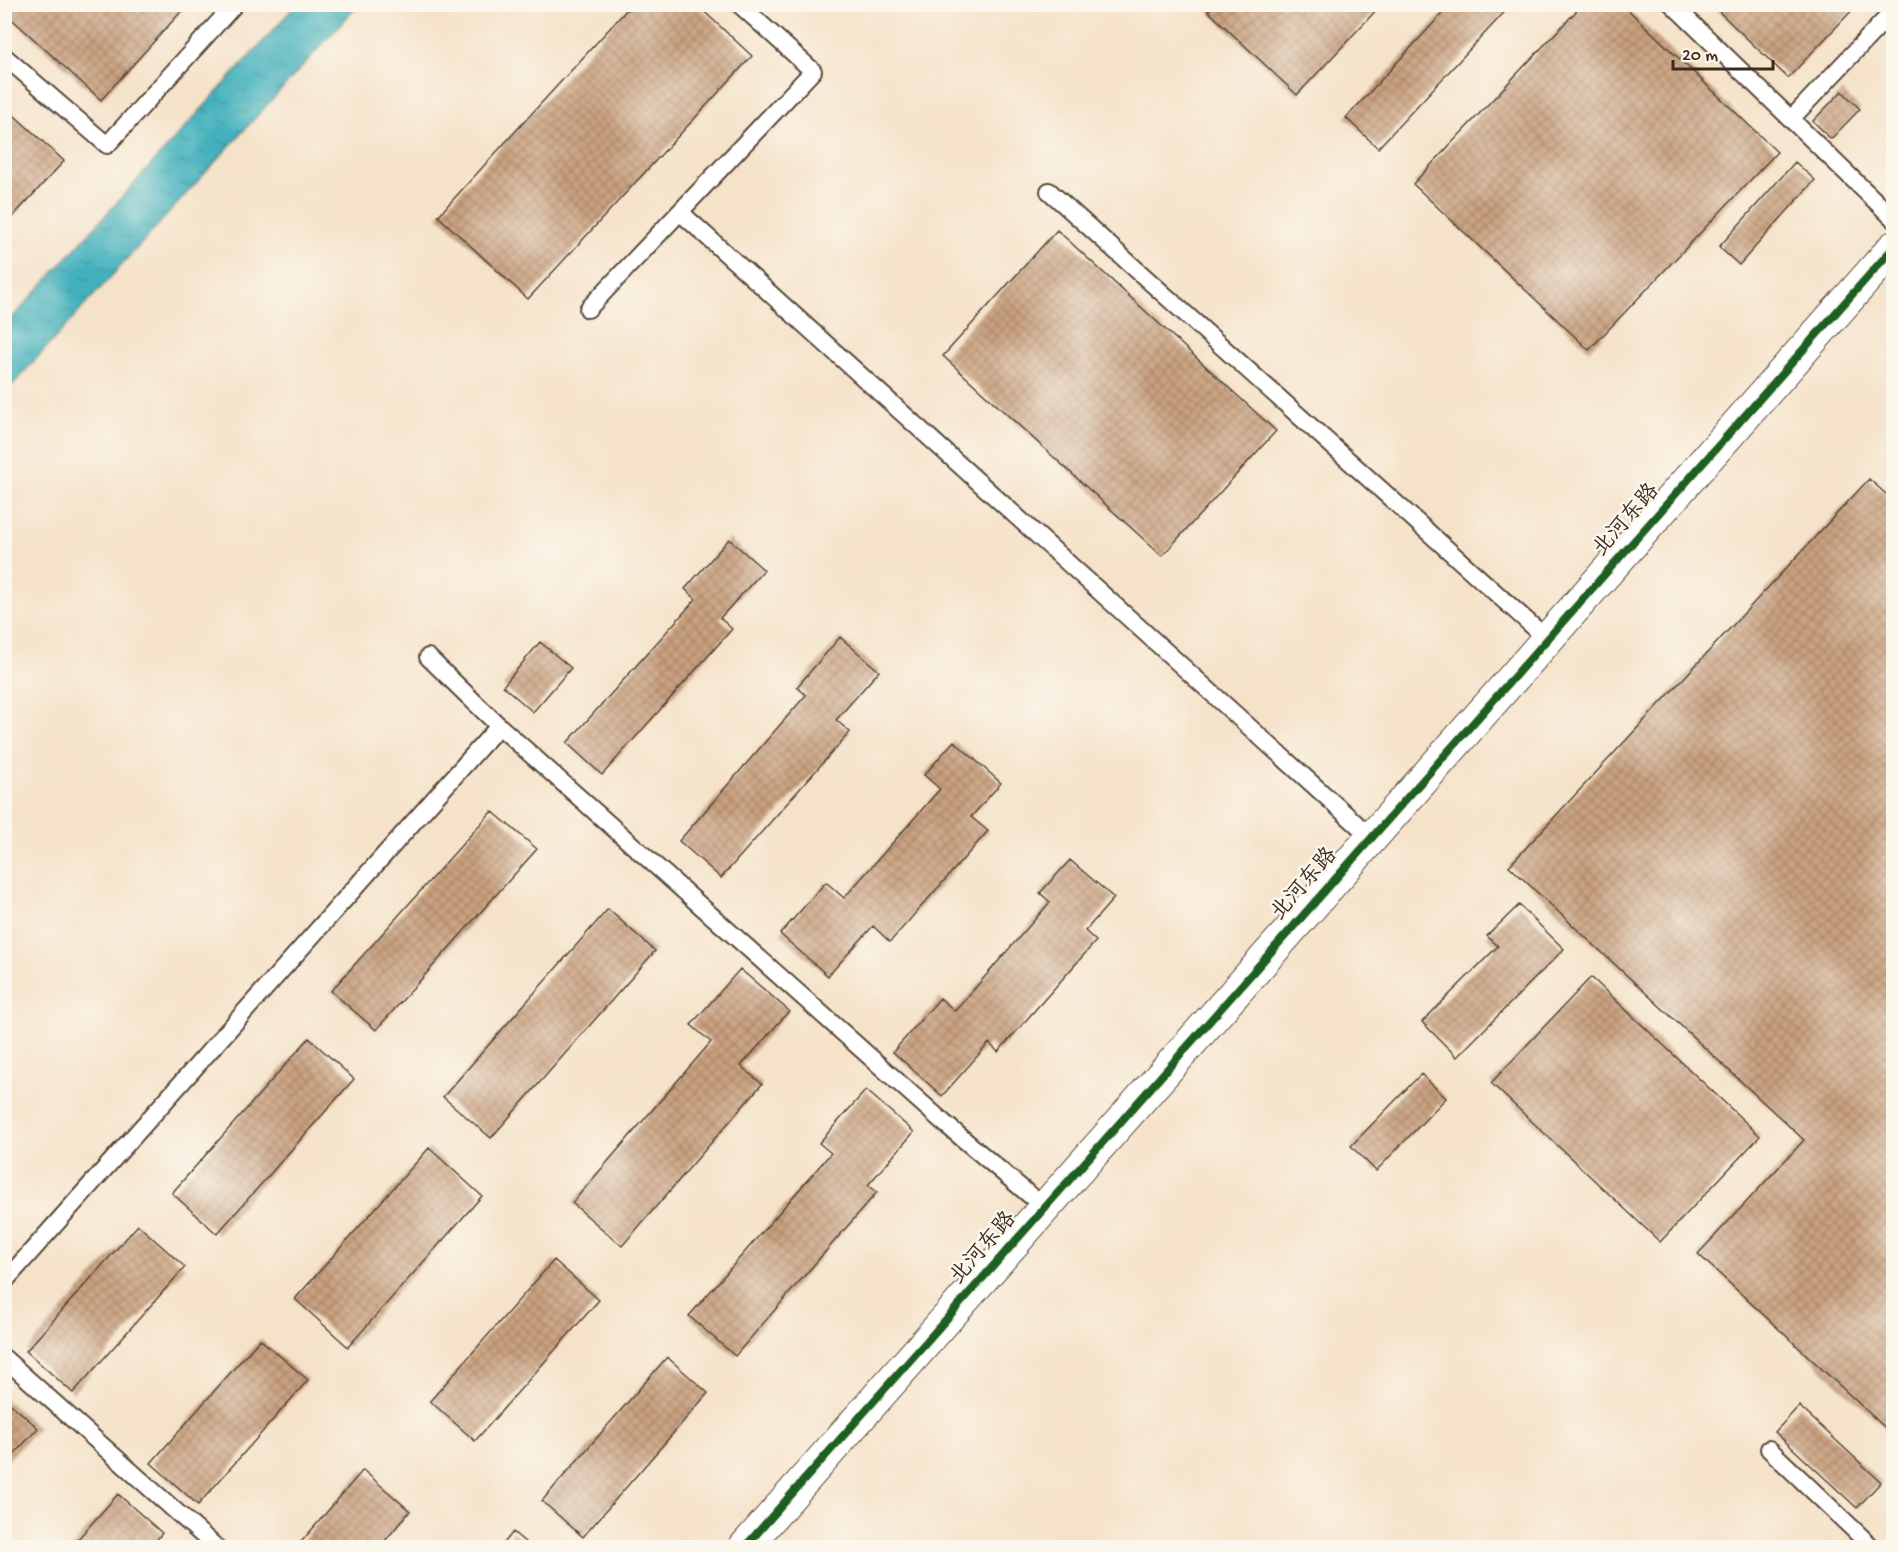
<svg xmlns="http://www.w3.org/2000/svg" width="1898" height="1552" font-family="'Gochi Hand','LXGW WenKai TC',sans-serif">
<defs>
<pattern id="water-ripples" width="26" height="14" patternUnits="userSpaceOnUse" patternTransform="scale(1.5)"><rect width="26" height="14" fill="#42b1bd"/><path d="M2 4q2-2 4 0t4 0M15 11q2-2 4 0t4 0" fill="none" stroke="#389099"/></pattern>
<pattern id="building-cross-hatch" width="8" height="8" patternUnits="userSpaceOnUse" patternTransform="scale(1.5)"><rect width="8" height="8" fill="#caa280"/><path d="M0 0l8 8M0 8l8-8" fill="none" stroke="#a58468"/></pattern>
</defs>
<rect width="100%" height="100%" fill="#fbf7ec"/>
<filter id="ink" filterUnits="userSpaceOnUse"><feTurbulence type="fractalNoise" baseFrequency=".0167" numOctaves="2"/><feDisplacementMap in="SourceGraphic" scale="12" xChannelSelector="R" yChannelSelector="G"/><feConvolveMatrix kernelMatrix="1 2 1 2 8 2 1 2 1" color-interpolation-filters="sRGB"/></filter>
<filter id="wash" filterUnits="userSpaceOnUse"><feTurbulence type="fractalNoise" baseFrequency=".008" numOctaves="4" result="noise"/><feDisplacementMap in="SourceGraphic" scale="24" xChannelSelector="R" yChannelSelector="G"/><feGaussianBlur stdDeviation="1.35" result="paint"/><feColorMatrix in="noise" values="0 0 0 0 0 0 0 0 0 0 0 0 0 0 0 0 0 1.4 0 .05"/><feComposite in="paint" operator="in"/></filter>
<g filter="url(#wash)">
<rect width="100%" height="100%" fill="#f5e2c9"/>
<!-- water -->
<path fill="url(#water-ripples)" stroke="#3e6e6e" stroke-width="1.5" d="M296 5H358L5 393V326Z"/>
<g id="blocks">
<!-- building -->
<path fill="url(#building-cross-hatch)" d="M4 4H188L101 100 4 12Z
M632 4H696L752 56 528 299 438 216Z
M1215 4H1382L1297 95 1208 11Z
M1451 4H1512L1378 148 1346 118Z
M1583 4H1622L1777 152 1589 350 1413 184Z
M1711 4H1858L1788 78Z
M1842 91 1860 109 1831 139 1813 121Z
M4 106 64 161 4 226Z
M1795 162 1815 180 1739 265 1719 247Z
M1057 230 1276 431 1162 556 943 356Z
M1869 479 1894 501V1436L1698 1254 1804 1140 1509 866Z
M729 539 764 570 720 618 732 629 602 775 567 743 696 599 685 589Z
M840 637 879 671 836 720 850 732 721 878 679 841 806 695 797 687Z
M540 642 571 668 533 712 503 686Z
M954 741 1001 783 971 817 988 831 890 942 873 926 828 976 780 934 826 882 844 898 940 789 924 775Z
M492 811 537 849 376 1030 331 991Z
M1070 860 1114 898 1085 931 1096 941 998 1052 989 1043 942 1096 893 1052 940 998 955 1011 1050 902 1040 893Z
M1519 905 1564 949 1457 1057 1422 1022 1498 946 1487 936Z
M608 909 655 951 491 1138 443 1097Z
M740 969 789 1011 741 1066 762 1084 622 1246 572 1203 711 1042 691 1025Z
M1591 977 1760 1136 1660 1242 1491 1083Z
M309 1038 354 1079 217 1234 172 1193Z
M1421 1074 1446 1098 1376 1171 1351 1146Z
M866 1090 914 1132 868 1185 877 1192 735 1356 689 1316 831 1153 819 1143Z
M429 1148 482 1196 348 1347 295 1299Z
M138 1225 185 1267 73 1393 26 1351Z
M554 1260 599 1300 475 1441 430 1401Z
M260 1339 308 1380 198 1505 151 1463Z
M667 1357 708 1393 583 1537 542 1501Z
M4 1398 38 1428 4 1465Z
M1799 1406 1881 1482 1857 1508 1775 1432Z
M363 1470 410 1511 379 1548H296Z
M118 1494 162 1533 150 1548H70Z
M513 1532 532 1548H500Z"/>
</g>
</g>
<g filter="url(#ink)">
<use href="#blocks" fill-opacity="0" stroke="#574638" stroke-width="1.5"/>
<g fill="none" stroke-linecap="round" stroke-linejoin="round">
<defs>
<path id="service" d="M1672 4 1894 219
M4 56 107 145 235 4
M1792 118 1894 10
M1049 191 1547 639
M680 212 1372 838
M588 309 813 71 739 4
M428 657 499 726 943 1122 1045 1208
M4 1282 499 726
M4 1358 217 1548
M1769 1449 1873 1548"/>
<path id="minor" d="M744 1548 1894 247"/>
</defs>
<!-- service casing -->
<use href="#service" stroke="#574638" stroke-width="20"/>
<!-- minor casing -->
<use href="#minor" stroke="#574638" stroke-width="34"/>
<!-- service -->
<use href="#service" stroke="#fff" stroke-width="16"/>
<!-- minor -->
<use href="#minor" stroke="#fff" stroke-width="32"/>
<defs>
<path id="cycleway" d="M744 1548 1894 247"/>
</defs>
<!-- cycleway casing -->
<use href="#cycleway" stroke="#fbf7ec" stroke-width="11"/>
<!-- cycleway -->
<use href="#cycleway" stroke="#1b5e20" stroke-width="8"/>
</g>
</g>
<g text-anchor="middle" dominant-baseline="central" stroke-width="5" stroke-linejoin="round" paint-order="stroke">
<!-- street labels -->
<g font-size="22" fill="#3b2a1e" stroke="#fbf7ec">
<text transform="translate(1627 521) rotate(-49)">北河东路</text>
<text transform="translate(1305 885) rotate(-49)">北河东路</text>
<text transform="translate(984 1249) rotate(-49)">北河东路</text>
</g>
</g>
<!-- margin -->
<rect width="1898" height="1552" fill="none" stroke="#fbf7ec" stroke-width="24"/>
<!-- scale -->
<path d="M1673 60v9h100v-9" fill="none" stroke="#3b2a1e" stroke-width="3"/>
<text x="1682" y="60" font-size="18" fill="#3b2a1e" stroke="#fbf7ec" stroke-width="4.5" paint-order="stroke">20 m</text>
</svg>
